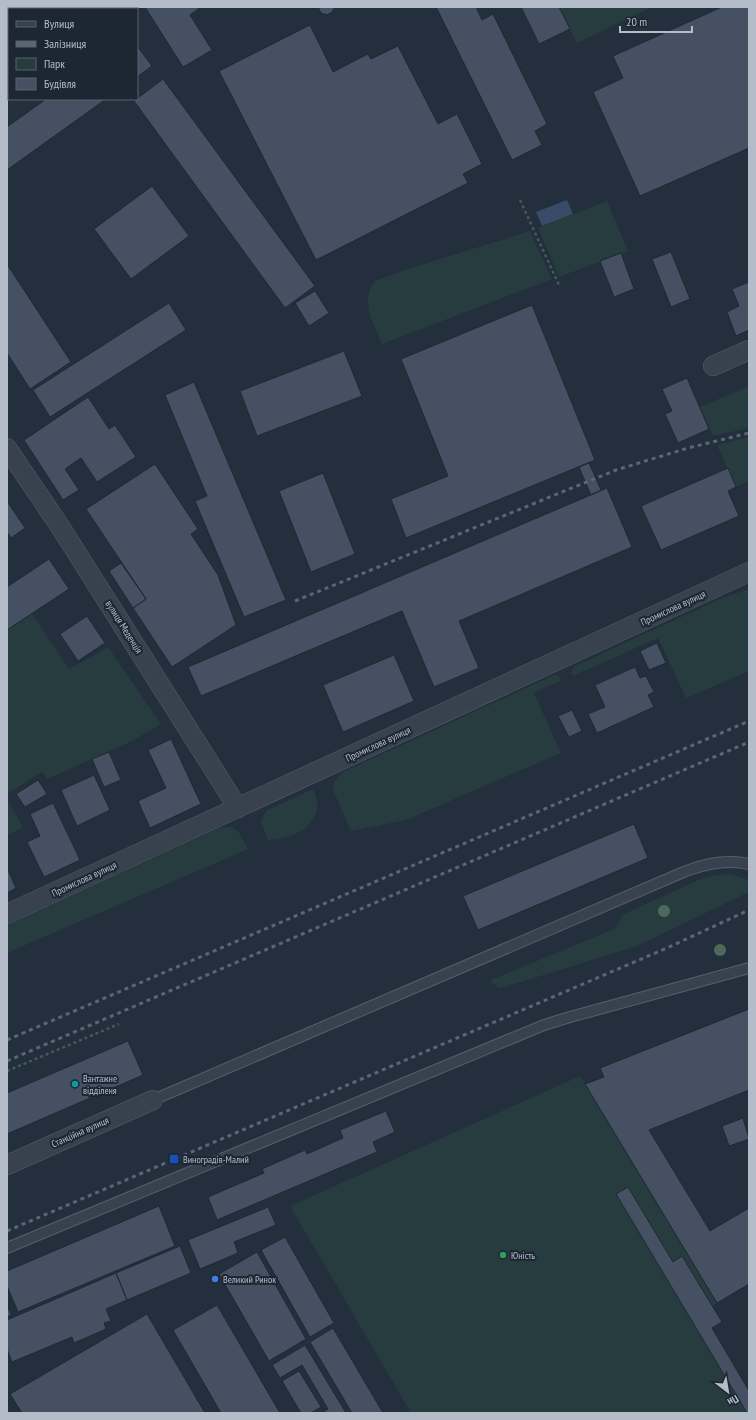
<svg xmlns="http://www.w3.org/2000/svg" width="756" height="1420" font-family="'PT Sans Narrow',sans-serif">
<rect width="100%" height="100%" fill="#242f3e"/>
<!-- green -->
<path fill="#263c3f" d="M559 7H652L577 43Z
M607 201 628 251 559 277 538 228Z
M530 231 552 279 382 344C374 323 359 302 375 281L405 270Z
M749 386V428L713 436 700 407Z
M749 437V481L736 487 717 445Z
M749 589V671L686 698 658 638 573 676 571 673 575 666 722 598Z
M32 614 69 669 108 647 161 724 132 741 47 779 42 772 7 794V630Z
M554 675H558L562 680 534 693 561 753 406 820 351 831 333 790C333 780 338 776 345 771Z
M313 789C329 821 296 840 268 840L261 821 266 811Z
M7 800 23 827 7 836Z
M232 827 238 831 248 849 7 953V925L219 828Z
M730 874 749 880V892L637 946 505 987 499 988 492 983 491 980 614 929 624 914 703 878 716 875Z
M580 1076 717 1303 712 1307 722 1322 712 1329 749 1391V1413H411L290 1206Z"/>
<!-- water -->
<path fill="#394c67" d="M567 200 573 214 542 226 536 212Z"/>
<!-- building -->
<path fill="#455162" stroke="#1f2835" d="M24 7H80L82 9H26Z
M145 7H201L190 15 212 50 183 67Z
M318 7H335L332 12 327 15 321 13Z
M436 7H476L482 20 493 14 547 124 535 131 542 145 512 160Z
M521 7H559L570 29 539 44Z
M722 7H749V148L640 196 593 92 623 78 613 56Z
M310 25 333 72 368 54 371 59 398 46 438 124 457 114 482 164 463 174 468 183 316 260 219 71Z
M9 37V69L7 71V39Z
M137 46 152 66 137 77Z
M163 79 315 286 285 308 134 101Z
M46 99H106L7 170V127Z
M152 186 189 236 131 279 94 229Z
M671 252 690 299 671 307 652 259Z
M621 253 634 289 614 297 600 261Z
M7 264 71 362 30 389 7 353Z
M749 282V330L736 336 727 312 739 306 732 289Z
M315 291 329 313 309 326 295 303Z
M169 303 186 330 50 417 33 390Z
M532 305 595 460 406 538 391 499 448 476 401 359Z
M344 351 362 396 257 436 240 391Z
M687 378 709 429 678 443 665 414 672 411 662 389Z
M194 382 286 600 244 617 195 501 207 496 165 395Z
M88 397 109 429 115 425 136 457 97 482 81 458 65 469 79 490 63 500 24 440Z
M589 463 601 490 591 495 579 467Z
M155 464 198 529 191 534 218 575 236 625 172 667 133 608 146 599 86 509Z
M728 468 736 487 728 491 739 516 661 550 641 506Z
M323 473 355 554 311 572 279 491Z
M607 488 632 547 459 621 479 668 434 687 402 611 201 696 188 667Z
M7 501 25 528 11 538 7 532Z
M49 559 69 589 7 630V587Z
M121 563 146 599 133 608 109 571Z
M87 616 105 643 78 661 60 634Z
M657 643 666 663 649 670 640 651Z
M394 655 414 701 343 732 323 685Z
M635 667 640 678 646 676 654 692 648 695 654 707 597 733 588 714 605 707 595 685Z
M572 710 582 731 569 737 558 716Z
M171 739 201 804 150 828 138 801 166 788 148 750Z
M109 752 121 780 104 787 92 759Z
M94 775 110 810 77 826 61 790Z
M38 780 47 794 25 807 16 794Z
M53 803 80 860 44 877 27 842 40 836 30 814Z
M634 824 648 858 478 930 463 896Z
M7 868 16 888 7 893Z
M749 1009V1090L649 1130 710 1231 749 1208V1284L717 1303 585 1084 604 1077 600 1068Z
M128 1041 143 1075 7 1134V1093Z
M386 1111 395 1132 373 1142 377 1152 217 1220 208 1197 264 1173 262 1169 305 1150 307 1154 343 1138 340 1130Z
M743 1118 749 1139 729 1146 722 1126Z
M628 1187 673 1262 682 1256 722 1322 712 1328 749 1391V1413H747L616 1194Z
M159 1206 175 1246 18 1312 7 1286V1271Z
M268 1207 276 1225 234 1242 238 1253 200 1269 188 1240Z
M285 1237 334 1323 310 1337 261 1250Z
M180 1246 191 1273 127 1300 116 1273Z
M257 1252 306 1339 269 1361 219 1274Z
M116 1273 127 1300 106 1309 111 1321 104 1323 106 1329 74 1343 72 1337 12 1362 7 1349V1320Z
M7 1305 11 1315 7 1317Z
M217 1305 280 1413H221L173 1330Z
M147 1314 205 1413H22L10 1394Z
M333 1328 383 1413H352L310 1342Z
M305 1345 346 1413H322L328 1409 302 1365 280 1378 272 1365Z
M299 1371 321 1407 311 1413H301L282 1381Z"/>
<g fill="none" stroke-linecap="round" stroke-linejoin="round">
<defs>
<path id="service" d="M153 1100 686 871C707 863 727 859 749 864
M7 1248 544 1025 570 1017 749 968"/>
<path id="minor" d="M713 366 749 350
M7 448 61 528 238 808
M7 914 749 572
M7 1165 153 1100"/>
</defs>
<!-- service casing -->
<use href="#service" stroke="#565f6c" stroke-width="12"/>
<!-- minor casing -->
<use href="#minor" stroke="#565f6c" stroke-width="20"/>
<!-- path -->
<path stroke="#44595c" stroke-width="2.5" stroke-dasharray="3 3" stroke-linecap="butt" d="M520 200 559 285
M7 1071 119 1024"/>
<!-- service -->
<use href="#service" stroke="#38414e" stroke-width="10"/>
<!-- minor -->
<use href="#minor" stroke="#38414e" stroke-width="19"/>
<!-- rail -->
<path stroke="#5a6575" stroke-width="3" stroke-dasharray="4 4" stroke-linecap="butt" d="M295 601 616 470 688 448 749 433
M7 1040 749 721
M7 1061 749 742
M7 1231 667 948 749 910"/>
</g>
<!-- trees -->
<g fill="#4b6a5d">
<circle cx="664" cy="911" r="6"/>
<circle cx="720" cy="950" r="6"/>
</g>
<!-- markers -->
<circle fill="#0f9aa8" stroke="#1d2633" stroke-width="1.5" cx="75" cy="1084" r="4"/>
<rect fill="#1a4fb4" stroke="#1d2633" stroke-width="1.5" x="169" y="1154" width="10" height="10" rx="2"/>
<circle fill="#2e9e5b" stroke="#1d2633" stroke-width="1.5" cx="503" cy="1255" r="4"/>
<circle fill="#3f7fe0" stroke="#1d2633" stroke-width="1.5" cx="215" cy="1279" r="4"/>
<g text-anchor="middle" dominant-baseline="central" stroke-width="4" stroke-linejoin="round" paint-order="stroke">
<!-- street labels -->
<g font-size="10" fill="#b4bcc9" stroke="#1d2633">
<text transform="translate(673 608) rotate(-25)">Промислова вулиця</text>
<text transform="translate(124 627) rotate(58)">вулиця Меденція</text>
<text transform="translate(378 744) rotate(-25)">Промислова вулиця</text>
<text transform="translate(84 879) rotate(-25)">Промислова вулиця</text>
<text transform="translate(80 1132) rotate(-24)">Станційна вулиця</text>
</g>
<!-- poi labels -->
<g font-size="10" fill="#b4bcc9" stroke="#1d2633" text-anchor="start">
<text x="83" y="1078">Вантажне<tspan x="83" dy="12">відділеня</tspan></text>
<text x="183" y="1159">Виноградів-Малий</text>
<text x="511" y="1255">Юність</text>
<text x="223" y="1279">Великий Ринок</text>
</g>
</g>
<!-- border -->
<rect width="756" height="1420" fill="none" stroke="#b4bcc9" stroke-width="16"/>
<!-- legend -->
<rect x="8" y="8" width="130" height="92" fill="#1d2633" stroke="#59626f"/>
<rect x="16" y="21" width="20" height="6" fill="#38414e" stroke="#59626f"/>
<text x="44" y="28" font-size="12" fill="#b4bcc9">Вулиця</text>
<rect x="16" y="41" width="20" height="6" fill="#5a6575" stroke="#59626f"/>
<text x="44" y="48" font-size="12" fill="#b4bcc9">Залізниця</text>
<rect x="16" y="58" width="20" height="12" fill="#263c3f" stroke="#59626f"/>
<text x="44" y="68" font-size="12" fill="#b4bcc9">Парк</text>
<rect x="16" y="78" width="20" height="12" fill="#455162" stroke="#59626f"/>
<text x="44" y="88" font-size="12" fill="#b4bcc9">Будівля</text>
<!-- north arrow -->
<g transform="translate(728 1392) rotate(149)" stroke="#1d2633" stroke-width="3" paint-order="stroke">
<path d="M0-3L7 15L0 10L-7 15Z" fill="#b4bcc9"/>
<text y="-6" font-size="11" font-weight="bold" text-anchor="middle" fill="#b4bcc9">Пн</text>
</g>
<!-- scale -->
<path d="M620 26v6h72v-6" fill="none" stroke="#b4bcc9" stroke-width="2"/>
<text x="626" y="26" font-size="12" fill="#b4bcc9" stroke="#1d2633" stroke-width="3" paint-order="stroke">20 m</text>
</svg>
